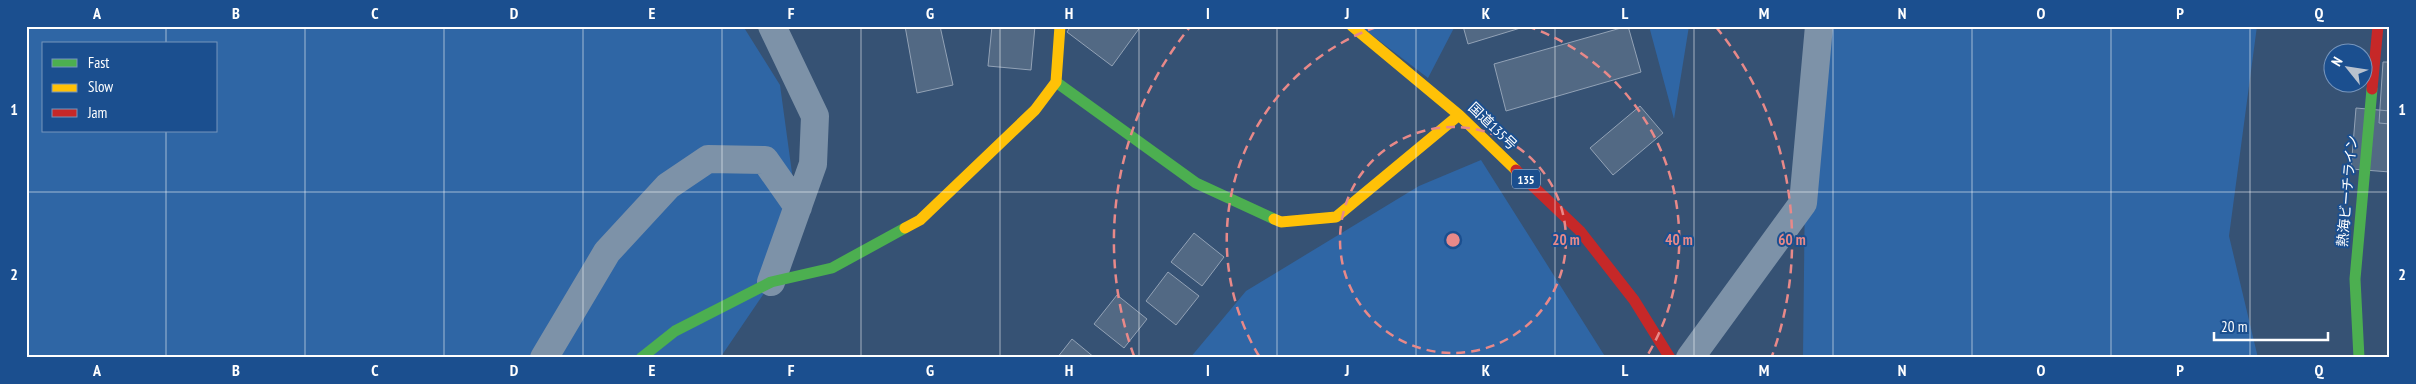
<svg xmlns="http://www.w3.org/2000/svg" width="2416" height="384" font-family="'PT Sans Narrow','Noto Sans JP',sans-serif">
<rect width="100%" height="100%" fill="#365274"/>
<!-- green -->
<path fill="#2f66a5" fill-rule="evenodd" d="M26 26H743L780 85 801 239 720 358H26ZM44 44H216V131H44Z
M1360 26H1455L1428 78Z
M1649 26H1689L1674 119Z
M1819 26H2257L2229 236 2258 358H1803L1805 186Z
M1481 160 1606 358H1190L1246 291 1419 186Z"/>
<!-- building -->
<path fill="#526984" stroke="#92a2b6" d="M905 26H940L953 85 917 93Z
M992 26H1035L1031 70 988 66Z
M1071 26H1141L1112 66 1067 32Z
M1463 26H1527L1468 44Z
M1628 26 1641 72 1506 111 1494 64Z
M2383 62H2390V124L2379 123Z
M1640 106 1663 133 1613 175 1590 148Z
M2356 108 2390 111V172L2351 169Z
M1194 233 1224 257 1202 286 1171 262Z
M1168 272 1199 296 1176 325 1146 301Z
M1117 295 1147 319 1124 348 1094 324Z
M1072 339 1095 358H1057Z"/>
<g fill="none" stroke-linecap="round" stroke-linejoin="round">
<!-- street -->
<path stroke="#7d92a8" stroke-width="28" d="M771 282 813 164 815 116 772 26
M544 358 607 252 668 186 708 159 765 160 798 207
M1690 358 1803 203 1819 26"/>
<!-- fast -->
<path stroke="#4caf50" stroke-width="11" d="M1056 82 1196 183 1274 219
M641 358 675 331 771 282 832 268 905 228
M2359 358 2355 279 2372 89"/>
<!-- slow -->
<path stroke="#ffc107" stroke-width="11" d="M1352 26 1459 115 1516 170
M1274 219 1281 222 1336 217 1459 115
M905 228 920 220 1035 110 1056 82 1060 26"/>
<!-- jam -->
<path stroke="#c62828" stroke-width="11" d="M2372 89 2378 26
M1516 170 1580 231 1634 300 1670 358"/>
</g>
<!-- grid -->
<path fill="none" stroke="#fff" stroke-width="1" stroke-opacity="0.55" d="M166 26V44M305 26V358M444 26V358M583 26V358M722 26V358M861 26V358M1000 26V358M1139 26V358M1277 26V358M1416 26V358M1555 26V358M1694 26V358M1833 26V358M1972 26V358M2111 26V358M2250 26V358M166 131V358M26 192H2390"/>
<!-- distance rings -->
<g fill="none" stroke="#e88989" stroke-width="2.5" stroke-dasharray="9 6">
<circle cx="1453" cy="240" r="113"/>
<path d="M1259 356A226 226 0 0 1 1379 26M1527 26A226 226 0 0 1 1647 356"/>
<path d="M1134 356A339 339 0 0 1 1190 27M1716 27A339 339 0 0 1 1772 356"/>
</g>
<g text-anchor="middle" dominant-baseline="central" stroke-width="4" stroke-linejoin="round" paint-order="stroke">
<!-- shield labels -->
<rect fill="#1b4f8f" stroke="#bbcadd" stroke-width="1" x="1512" y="169.5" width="28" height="19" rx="4"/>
<g font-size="12" font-weight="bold" fill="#fff">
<text x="1526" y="179">135</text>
</g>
<!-- street labels -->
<g font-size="14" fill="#fff" stroke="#1b4f8f">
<text transform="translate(1493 126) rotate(44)">国道135号</text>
<text transform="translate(2347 191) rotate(-85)">熱海ビーチライン</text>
</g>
</g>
<circle cx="1453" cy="240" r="8" fill="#e88989" stroke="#1b4f8f" stroke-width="2.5"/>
<g font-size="15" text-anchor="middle" font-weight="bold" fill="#e88989" stroke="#1b4f8f" stroke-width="4" stroke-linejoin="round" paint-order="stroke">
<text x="1566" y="245">20 m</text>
<text x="1679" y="245">40 m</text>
<text x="1792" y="245">60 m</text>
</g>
<!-- border -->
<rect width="2416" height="384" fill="none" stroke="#1b4f8f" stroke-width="55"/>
<!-- legend -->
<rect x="42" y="42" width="175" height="90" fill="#1b4f8f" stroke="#7695bc"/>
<rect x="52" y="59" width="25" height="8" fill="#4caf50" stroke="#7695bc"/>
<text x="88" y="68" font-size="15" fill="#ffffff">Fast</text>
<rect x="52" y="84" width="25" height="8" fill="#ffc107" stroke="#7695bc"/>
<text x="88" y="92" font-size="15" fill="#ffffff">Slow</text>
<rect x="52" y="109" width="25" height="8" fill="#c62828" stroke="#7695bc"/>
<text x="88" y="118" font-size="15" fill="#ffffff">Jam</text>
<!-- north arrow -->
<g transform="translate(2348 68) rotate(300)"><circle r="24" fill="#1b4f8f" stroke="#7695bc"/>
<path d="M0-4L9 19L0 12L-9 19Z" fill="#b9c2ce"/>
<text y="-8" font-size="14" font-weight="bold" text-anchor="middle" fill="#ffffff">N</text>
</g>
<!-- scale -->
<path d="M2214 332v8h114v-8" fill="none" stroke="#ffffff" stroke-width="2.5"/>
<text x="2221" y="332" font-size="15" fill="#ffffff" stroke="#1b4f8f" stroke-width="4" paint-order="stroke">20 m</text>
<rect x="28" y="28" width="2360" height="328" fill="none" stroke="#fff" stroke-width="2"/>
<g font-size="16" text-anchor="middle" font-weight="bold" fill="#fff">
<text x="97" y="19">A</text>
<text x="236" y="19">B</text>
<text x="375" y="19">C</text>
<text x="514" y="19">D</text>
<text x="652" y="19">E</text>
<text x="791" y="19">F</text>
<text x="930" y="19">G</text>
<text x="1069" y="19">H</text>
<text x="1208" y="19">I</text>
<text x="1347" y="19">J</text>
<text x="1486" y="19">K</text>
<text x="1625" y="19">L</text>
<text x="1764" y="19">M</text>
<text x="1902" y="19">N</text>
<text x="2041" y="19">O</text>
<text x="2180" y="19">P</text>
<text x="2319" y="19">Q</text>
<text x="14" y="115">1</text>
<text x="2402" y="115">1</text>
<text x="14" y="280">2</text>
<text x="2402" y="280">2</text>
<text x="97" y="376">A</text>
<text x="236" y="376">B</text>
<text x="375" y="376">C</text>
<text x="514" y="376">D</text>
<text x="652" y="376">E</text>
<text x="791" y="376">F</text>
<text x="930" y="376">G</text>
<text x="1069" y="376">H</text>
<text x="1208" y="376">I</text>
<text x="1347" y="376">J</text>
<text x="1486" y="376">K</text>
<text x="1625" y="376">L</text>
<text x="1764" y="376">M</text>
<text x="1902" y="376">N</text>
<text x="2041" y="376">O</text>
<text x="2180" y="376">P</text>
<text x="2319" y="376">Q</text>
</g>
</svg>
